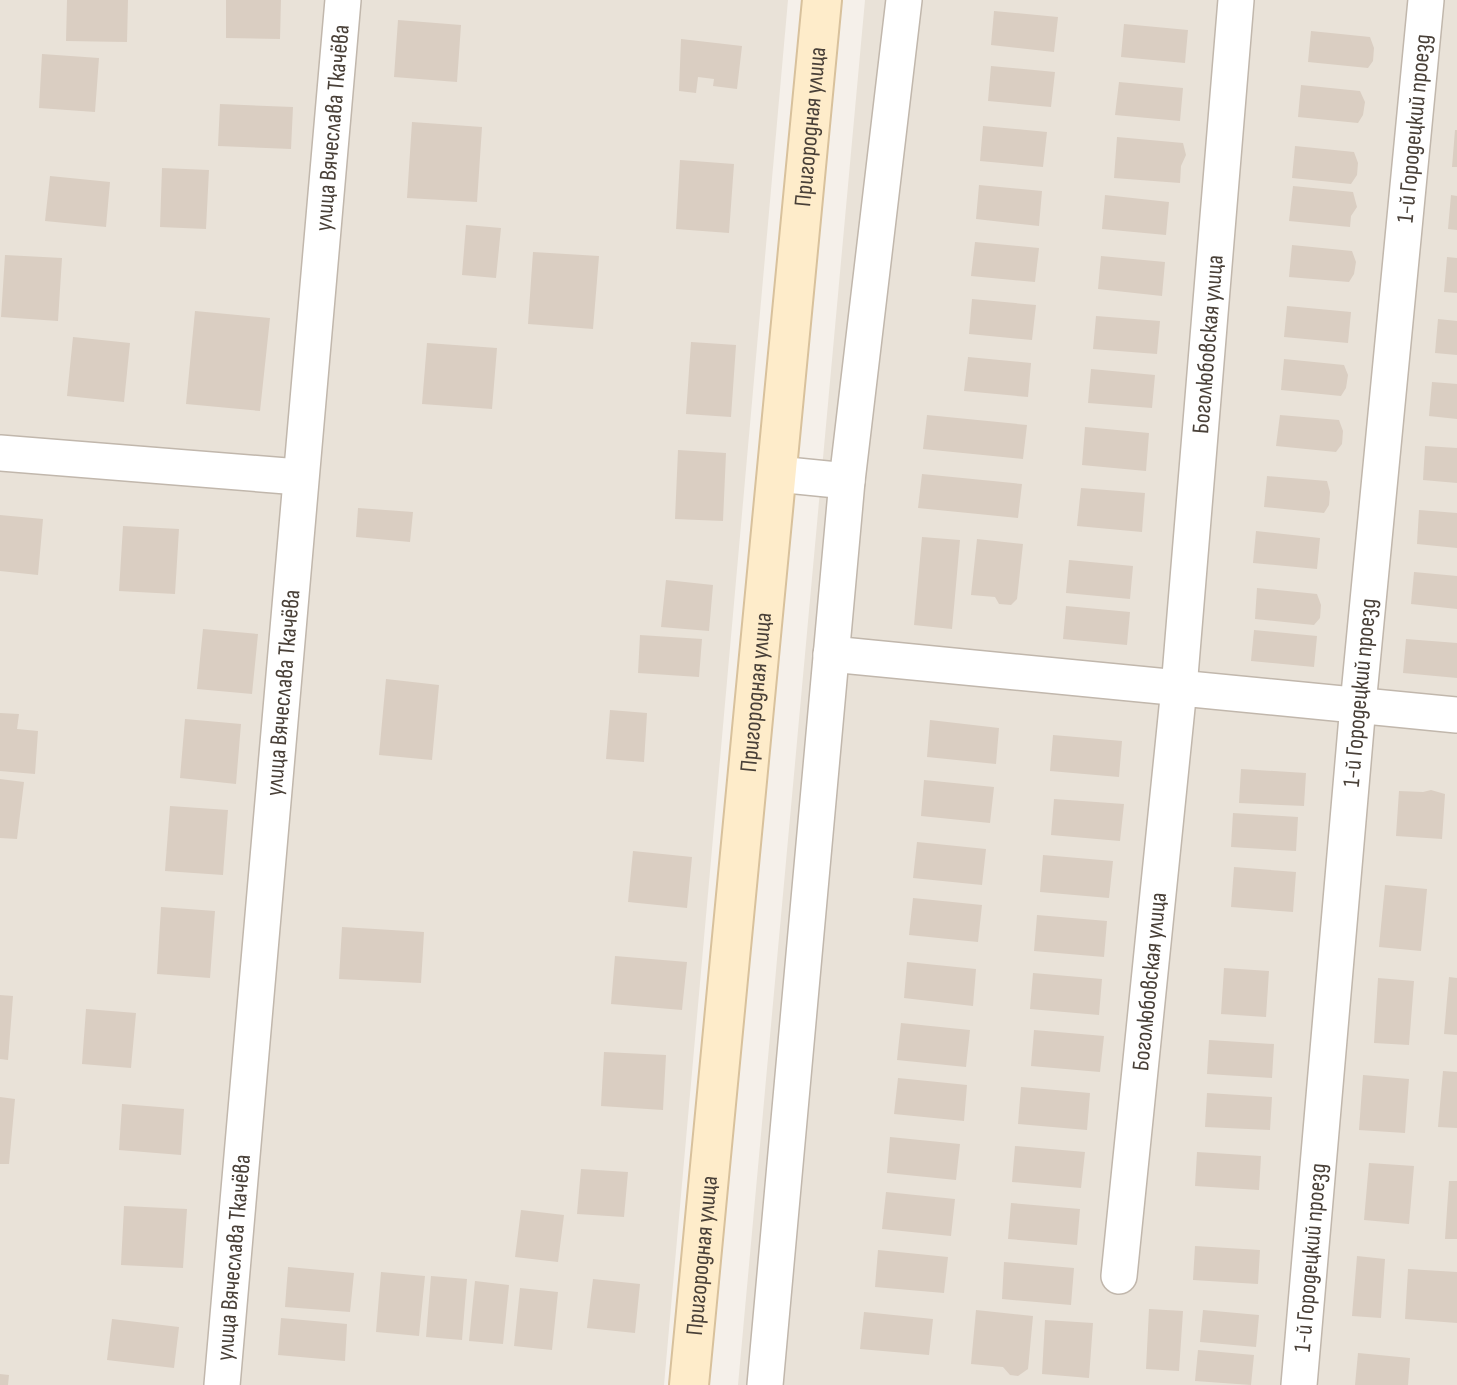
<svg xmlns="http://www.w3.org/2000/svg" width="1457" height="1385" font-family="'Sofia Sans Condensed',sans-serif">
<rect width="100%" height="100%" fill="#f5f0ea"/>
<!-- residential -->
<path fill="#e9e2d8" d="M0 0H788L664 1385H0Z
M865 0H1457V1385H738Z"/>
<!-- building -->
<path fill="#dacec2" d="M67 0H128L127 42 66 41Z
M226 0H281L280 39 226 38Z
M994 11 1058 17 1054 52 991 45Z
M398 20 461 25 457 82 394 77Z
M1124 24 1188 30 1185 63 1121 57Z
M1311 31 1370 37 1374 48 1373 61 1368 68 1308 62Z
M681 39 742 46 737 89 713 86 714 79 698 77 696 93 679 91Z
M42 54 99 58 95 112 39 108Z
M991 66 1055 72 1051 107 988 101Z
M1119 82 1183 88 1180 121 1115 115Z
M1301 85 1360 91 1365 102 1363 115 1358 123 1298 117Z
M220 104 293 107 291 149 218 146Z
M412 122 482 127 477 202 407 198Z
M983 126 1047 132 1043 167 980 161Z
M1455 130H1457V167H1452Z
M1117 137 1183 143 1186 155 1181 166 1180 183 1114 178Z
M1295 146 1354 152 1358 163 1357 175 1351 184 1292 178Z
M680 160 734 164 729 233 676 229Z
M162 168 209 170 206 229 160 227Z
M50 176 110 182 106 227 45 221Z
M979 185 1042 191 1039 226 976 219Z
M1293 186 1353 192 1357 207 1351 216 1350 227 1289 221Z
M1105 195 1169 202 1166 235 1102 229Z
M1451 195 1457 196V230L1448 229Z
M466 225 501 228 496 278 462 275Z
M975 242 1039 248 1035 282 971 276Z
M1292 245 1352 251 1356 262 1354 274 1349 282 1289 277Z
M533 252 599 256 593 329 528 324Z
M5 255 62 258 58 321 1 317Z
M1101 256 1165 262 1162 296 1098 289Z
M1447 257 1457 258V293L1444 292Z
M972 299 1036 305 1032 340 969 334Z
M1287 306 1351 312 1348 343 1284 337Z
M195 311 270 318 260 411 186 404Z
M1096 316 1160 321 1157 354 1093 349Z
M1438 319 1457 321V355L1435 353Z
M73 337 130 343 124 402 67 396Z
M691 342 736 345 731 417 686 414Z
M427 343 497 348 492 409 422 404Z
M968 357 1031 363 1028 397 964 391Z
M1284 359 1344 365 1348 375 1346 388 1341 396 1281 390Z
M1091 369 1155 375 1152 408 1088 403Z
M1432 382 1457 384V419L1429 416Z
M927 415 1027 425 1023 459 923 449Z
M1280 415 1339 420 1343 431 1342 444 1336 452 1276 446Z
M1085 427 1149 433 1146 471 1082 465Z
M1425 446 1457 448V483L1423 480Z
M678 450 726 453 723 521 675 519Z
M922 474 1022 484 1018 518 918 508Z
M1267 476 1327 481 1330 492 1329 505 1324 513 1264 507Z
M1081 488 1145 493 1142 532 1077 526Z
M358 508 413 512 410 542 356 537Z
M1419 510 1457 513V548L1417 544Z
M0 515 43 519 38 575 0 571Z
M123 526 179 529 175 594 119 591Z
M1256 531 1320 538 1317 569 1253 563Z
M922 537 960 540 952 629 914 625Z
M977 539 1023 544 1017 599 1011 605 999 604 995 597 971 595Z
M1069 560 1133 566 1130 599 1066 593Z
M1414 572 1457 576V609L1411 604Z
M666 580 713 585 709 631 661 627Z
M1257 588 1317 594 1321 605 1320 618 1314 625 1255 619Z
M1066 606 1130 612 1127 645 1063 639Z
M203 629 258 634 252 694 197 689Z
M1254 630 1317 636 1314 667 1251 661Z
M640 635 702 639 699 677 638 673Z
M1406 639 1457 643V678L1403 673Z
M386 679 439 685 432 760 379 755Z
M610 710 647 713 644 762 606 759Z
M0 713 19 714 17 729 38 731 35 774 0 771Z
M185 719 241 724 236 784 180 778Z
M930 720 999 728 996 764 927 757Z
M1053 735 1122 741 1119 777 1050 771Z
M1241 769 1306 773 1304 806 1239 803Z
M0 779 24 782 17 839 0 838Z
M924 780 994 787 990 823 921 816Z
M1431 790 1445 794 1442 839 1396 836 1399 791 1423 792Z
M1054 799 1124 804 1120 841 1051 835Z
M170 806 228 810 223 875 165 871Z
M1233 813 1298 817 1296 851 1231 847Z
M917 842 986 849 982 885 913 878Z
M633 851 692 857 687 908 628 902Z
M1043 855 1113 861 1109 898 1040 892Z
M1234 867 1296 872 1293 912 1231 907Z
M1385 885 1427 889 1421 951 1379 947Z
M913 898 982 905 978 942 909 935Z
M161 907 215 911 210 978 157 974Z
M1037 915 1107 921 1104 957 1034 951Z
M342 927 424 932 421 983 339 979Z
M615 956 687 962 682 1010 611 1004Z
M907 962 976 969 973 1006 904 998Z
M1224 968 1269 971 1266 1017 1221 1014Z
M1033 973 1102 979 1099 1015 1030 1009Z
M1449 977 1457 978V1035L1444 1034Z
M1378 978 1414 981 1409 1045 1374 1043Z
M0 995 13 996 8 1060 0 1059Z
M86 1009 136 1013 131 1068 82 1064Z
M901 1023 970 1030 966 1067 897 1060Z
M1034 1030 1104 1036 1100 1072 1031 1066Z
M1209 1040 1274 1044 1272 1078 1207 1074Z
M604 1052 666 1055 663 1110 601 1106Z
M1443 1071 1457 1072V1128L1438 1127Z
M1363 1075 1409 1079 1405 1133 1359 1130Z
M898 1078 967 1085 964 1121 894 1114Z
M1021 1087 1090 1093 1087 1130 1018 1124Z
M1207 1093 1272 1097 1270 1130 1205 1127Z
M0 1097 15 1099 9 1164H0Z
M122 1104 184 1109 181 1155 119 1150Z
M890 1137 960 1144 956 1180 887 1173Z
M1015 1146 1085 1152 1081 1188 1012 1182Z
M1197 1152 1261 1156 1259 1190 1195 1186Z
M1369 1163 1414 1166 1409 1224 1364 1220Z
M581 1169 628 1172 624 1217 577 1214Z
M1449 1181H1457V1239H1445Z
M886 1192 955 1199 951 1236 882 1229Z
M1011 1203 1080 1209 1077 1245 1008 1239Z
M124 1206 187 1209 183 1268 121 1265Z
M521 1210 564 1215 558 1262 515 1257Z
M1195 1246 1260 1250 1258 1284 1193 1280Z
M878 1250 948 1257 944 1293 875 1287Z
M1357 1256 1385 1259 1381 1318 1352 1316Z
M1004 1262 1074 1268 1071 1305 1002 1299Z
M288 1267 354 1273 350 1312 285 1307Z
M1408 1269 1457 1272V1323L1405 1319Z
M381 1272 425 1276 419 1336 376 1332Z
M431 1276 467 1279 462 1340 426 1337Z
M593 1279 640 1284 635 1333 587 1328Z
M475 1281 509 1285 503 1344 469 1341Z
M520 1288 558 1292 552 1350 514 1346Z
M1149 1309 1183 1311 1179 1371 1146 1369Z
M976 1310 1033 1316 1028 1369 1018 1376 1010 1375 1003 1367 971 1364Z
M1203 1310 1259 1315 1256 1347 1200 1342Z
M864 1312 933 1319 929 1355 860 1349Z
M281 1318 347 1324 345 1361 278 1355Z
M112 1319 179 1327 174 1368 107 1360Z
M1045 1320 1093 1323 1089 1378 1042 1374Z
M1198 1350 1254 1355 1251 1385 1195 1381Z
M1358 1353 1410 1358 1408 1385H1355Z
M0 1374 9 1375 8 1385H0Z"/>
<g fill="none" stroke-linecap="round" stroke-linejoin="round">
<defs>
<g id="street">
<path d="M0 453 299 477"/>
<path d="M777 474 847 481"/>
<path d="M831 654 1457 715"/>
<path id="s1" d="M1119 1276 1179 688 1236 0"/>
<path id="s2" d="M222 1385 343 0"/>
<path d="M765 1385 847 481 904 0"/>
<path id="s3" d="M1299 1385 1358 705 1426 0"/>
</g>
<g id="secondary">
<path id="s4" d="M689 1385 822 0"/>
</g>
</defs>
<!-- street casing -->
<use href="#street" stroke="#c1b7ac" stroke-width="38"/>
<!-- secondary casing -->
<use href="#secondary" stroke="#d8c19c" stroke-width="42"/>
<!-- street -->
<use href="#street" stroke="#fff" stroke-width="35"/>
<!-- secondary -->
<use href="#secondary" stroke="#feecca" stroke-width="38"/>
</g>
<g text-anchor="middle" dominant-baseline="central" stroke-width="6" stroke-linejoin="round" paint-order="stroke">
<!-- street labels -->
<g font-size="24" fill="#494038" stroke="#fff">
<text stroke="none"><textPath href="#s2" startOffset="1262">улица Вячеслава Ткачёва</textPath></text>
<text stroke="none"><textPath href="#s4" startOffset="1264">Пригородная улица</textPath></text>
<text stroke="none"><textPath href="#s3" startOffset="1262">1-й Городецкий проезд</textPath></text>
<text stroke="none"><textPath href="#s1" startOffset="936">Боголюбовская улица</textPath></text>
<text stroke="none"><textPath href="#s2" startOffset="695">улица Вячеслава Ткачёва</textPath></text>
<text stroke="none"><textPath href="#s3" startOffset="695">1-й Городецкий проезд</textPath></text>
<text stroke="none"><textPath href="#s4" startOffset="696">Пригородная улица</textPath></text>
<text stroke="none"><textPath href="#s1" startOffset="296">Боголюбовская улица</textPath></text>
<text stroke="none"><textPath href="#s2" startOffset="128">улица Вячеслава Ткачёва</textPath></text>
<text stroke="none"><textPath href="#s4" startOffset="130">Пригородная улица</textPath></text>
<text stroke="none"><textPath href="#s3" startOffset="128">1-й Городецкий проезд</textPath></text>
</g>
</g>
</svg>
